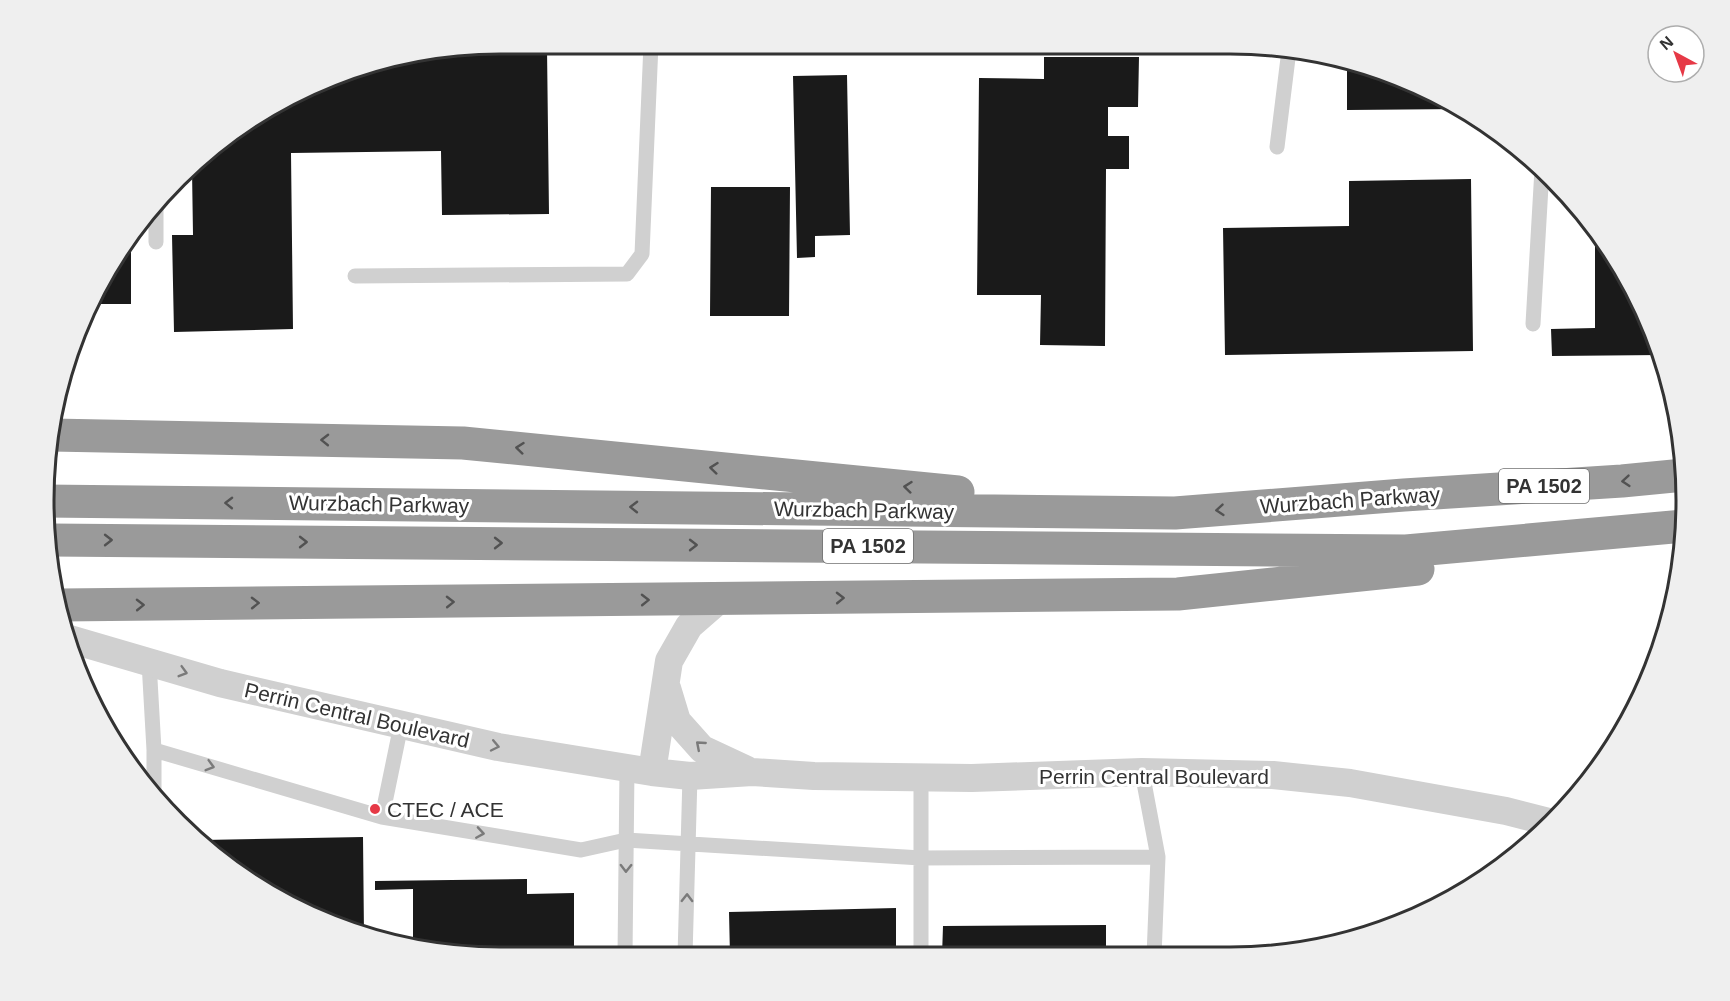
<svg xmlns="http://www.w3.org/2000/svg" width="1730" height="1001" font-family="Helvetica,sans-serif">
<rect width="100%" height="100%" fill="#fff"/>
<!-- building -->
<path fill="#1a1a1a" d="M547 48 549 214 442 215 441 151 291 153 293 329 174 332 172 235H193L192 170 223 138 354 68 464 49Z
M1044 57H1139L1138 107H1108V136H1129V169H1106L1105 346 1040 345 1041 295H977L979 78 1044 79Z
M1347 62 1377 68 1461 109 1347 110Z
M847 75 850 235 815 236V257L797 258 793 76Z
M1471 179 1473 351 1225 355 1223 228 1349 226V181Z
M711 187H790L789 316H710Z
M1595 228 1609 246 1652 325 1661 355 1552 356 1551 329 1595 328Z
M131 235V304H94L121 246Z
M363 837 364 935 353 933 247 881 203 840Z
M527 879V894L574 893V956H470L413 945V889L375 890V881Z
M896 908V956H730L729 912Z
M1106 925V956H942L943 926Z"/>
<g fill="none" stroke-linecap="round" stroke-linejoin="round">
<!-- lane -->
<path stroke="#d0d0d0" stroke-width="15" d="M1277 147 1289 50
M156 209V242
M355 276 627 274 642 254 651 44
M1533 324 1542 169
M149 662 154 750V794
M154 750 382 817 581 850 626 840 921 858 1158 857
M1142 772 1158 857 1154 956
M921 778V956
M382 817 401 725
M625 956 627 768
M685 956 690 776"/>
<!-- street -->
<path stroke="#d0d0d0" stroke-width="28" d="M66 638 220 683 498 747 652 772 690 776 752 772 814 776 972 778 1142 772 1273 775 1350 783 1506 811 1553 823
M667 688 677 721 702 749 747 770
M652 772 669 661 689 626 720 599"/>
<!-- highway -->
<path stroke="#9a9a9a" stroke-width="33" d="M52 435 463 443 958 492
M44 501 1175 513 1404 495 1622 481 1684 475
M50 540 1406 551 1684 526
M61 605 1178 594 1418 569"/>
</g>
<!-- one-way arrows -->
<defs><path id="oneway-chevron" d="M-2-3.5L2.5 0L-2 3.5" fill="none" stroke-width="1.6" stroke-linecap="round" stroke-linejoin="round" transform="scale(1.5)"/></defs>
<g stroke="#525252">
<use href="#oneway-chevron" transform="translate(325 440) rotate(-179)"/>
<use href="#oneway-chevron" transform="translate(520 448) rotate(-174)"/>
<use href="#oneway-chevron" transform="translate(714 468) rotate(-174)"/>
<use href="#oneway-chevron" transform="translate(1626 481) rotate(175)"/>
<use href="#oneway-chevron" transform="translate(908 487) rotate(-174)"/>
<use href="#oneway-chevron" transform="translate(229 503) rotate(-179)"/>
<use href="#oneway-chevron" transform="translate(634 507) rotate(-179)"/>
<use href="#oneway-chevron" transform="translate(1220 510) rotate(175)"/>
<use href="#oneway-chevron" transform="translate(108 540)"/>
<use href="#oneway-chevron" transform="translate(303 542)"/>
<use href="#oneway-chevron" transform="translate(498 543)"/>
<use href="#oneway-chevron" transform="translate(693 545)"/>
<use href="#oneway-chevron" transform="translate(840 598) rotate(-1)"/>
<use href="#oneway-chevron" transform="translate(645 600) rotate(-1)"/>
<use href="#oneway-chevron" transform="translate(450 602) rotate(-1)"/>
<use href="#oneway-chevron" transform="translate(255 603) rotate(-1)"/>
<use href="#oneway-chevron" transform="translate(140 605) rotate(-1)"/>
</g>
<g stroke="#7a7a7a">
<use href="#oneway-chevron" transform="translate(183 672) rotate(16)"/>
<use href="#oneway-chevron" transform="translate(700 745) rotate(-139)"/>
<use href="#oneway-chevron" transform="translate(495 746) rotate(12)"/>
<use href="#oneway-chevron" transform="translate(210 766) rotate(16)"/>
<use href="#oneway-chevron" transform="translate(480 833) rotate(9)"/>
<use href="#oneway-chevron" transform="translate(626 868) rotate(91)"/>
<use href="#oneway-chevron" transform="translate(687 898) rotate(-89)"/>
</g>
<!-- markers -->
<circle fill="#e63946" stroke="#fff" stroke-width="2" cx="375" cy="809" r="6"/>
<g text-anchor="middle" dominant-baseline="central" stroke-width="6" stroke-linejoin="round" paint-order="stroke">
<!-- shield labels -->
<g fill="#fff" stroke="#707070" stroke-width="1.5">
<rect x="1499" y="469" width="90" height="34" rx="4.5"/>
<rect x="823" y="529" width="90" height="34" rx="4.5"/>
</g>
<g font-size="20" font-weight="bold" fill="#333">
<text x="1544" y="486">PA 1502</text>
<text x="868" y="546">PA 1502</text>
</g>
<!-- street labels -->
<g font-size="21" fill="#333" stroke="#fff">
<text transform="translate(1350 500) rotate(-4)">Wurzbach Parkway</text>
<text transform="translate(379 504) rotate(1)">Wurzbach Parkway</text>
<text transform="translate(864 510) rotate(1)">Wurzbach Parkway</text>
<text transform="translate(357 715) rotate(13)">Perrin Central Boulevard</text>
<text x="1154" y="776">Perrin Central Boulevard</text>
</g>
<!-- poi labels -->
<g font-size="21" fill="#333" stroke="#fff" text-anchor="start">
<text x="387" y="809">CTEC / ACE</text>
</g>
</g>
<!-- crop -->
<path d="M0 0H1730V1001H0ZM500 54H1230A446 446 0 0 1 1676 500V501A446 446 0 0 1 1230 947H500A446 446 0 0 1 54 501V500A446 446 0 0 1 500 54Z" fill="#efefef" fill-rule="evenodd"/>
<path fill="none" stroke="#333" stroke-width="3" d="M500 54H1230A446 446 0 0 1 1676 500V501A446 446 0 0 1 1230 947H500A446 446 0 0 1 54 501V500A446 446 0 0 1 500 54Z"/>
<!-- north arrow -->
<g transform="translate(1676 54) rotate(319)"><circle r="28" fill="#ffffff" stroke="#adadad" stroke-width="1.5"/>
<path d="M0-4.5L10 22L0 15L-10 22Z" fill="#e63946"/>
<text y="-9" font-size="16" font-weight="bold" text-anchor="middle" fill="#333333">N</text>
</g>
</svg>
